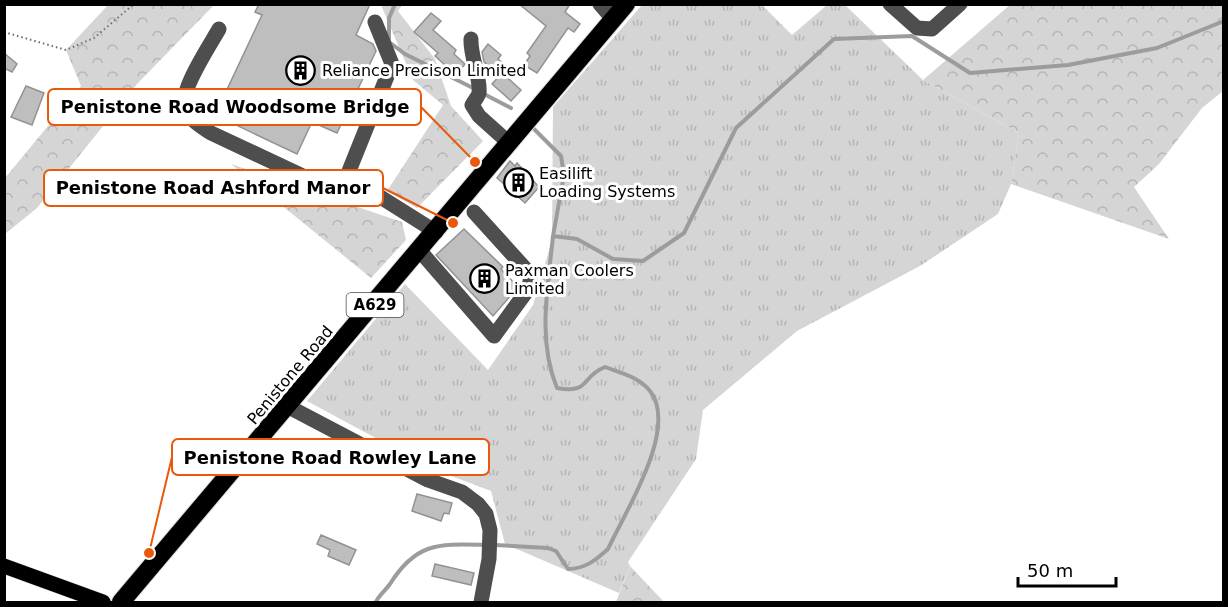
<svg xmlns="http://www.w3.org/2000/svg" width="1228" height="607" font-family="'DejaVu Sans',sans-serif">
<defs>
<pattern id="grass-tufts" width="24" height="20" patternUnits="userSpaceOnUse" patternTransform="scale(1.5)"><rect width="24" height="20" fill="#d5d5d5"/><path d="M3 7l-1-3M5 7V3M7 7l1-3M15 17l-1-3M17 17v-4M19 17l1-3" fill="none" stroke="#b5b5b5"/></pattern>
<pattern id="forest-crowns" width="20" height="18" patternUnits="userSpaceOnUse" patternTransform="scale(1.5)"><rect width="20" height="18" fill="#d5d5d5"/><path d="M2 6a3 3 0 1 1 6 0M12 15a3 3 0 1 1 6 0" fill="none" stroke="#b5b5b5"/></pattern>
</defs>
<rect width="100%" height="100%" fill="#fff"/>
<!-- grass -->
<path fill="url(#grass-tufts)" d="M642 5H762L792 35 827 5H845L923 80 1019 133 1011 184 998 214 920 266 797 331 703 410 696 459 628 562 630 566 619 593 505 544 491 491 433 469 307 401 405 284 488 370 533 305 552 240 553 107Z"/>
<!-- forest -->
<path fill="url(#forest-crowns)" d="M1011 4 1223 5V91L1202 108 1159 164 1134 187 1169 239 1011 184 1019 133 923 80Z
M108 5H214L137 84 37 208 5 234V178L81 86 66 50Z
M381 5H402L398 11 435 59 451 106 483 141 417 208 387 191 443 105 413 80Z
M231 164 402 222 406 240 371 278Z
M630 566 664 602H616Z"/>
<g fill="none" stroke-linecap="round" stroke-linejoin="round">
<!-- stream -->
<path stroke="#9c9c9c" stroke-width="4" d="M395 4 389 18V42L405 54 475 89
M482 93 511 108
M534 129 561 156 564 175 553 236
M495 545 548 548 556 551 568 569C585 569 596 560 608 549 625 512 679 428 650 391 639 377 621 373 605 367 580 377 591 394 557 388 537 340 548 287 553 236L577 239 613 259 643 261 684 233 736 128 834 39 912 36 970 73 1068 65 1157 48 1224 21
M376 602C378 596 385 591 390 584 417 541 440 544 487 545"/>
</g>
<!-- building -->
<path fill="#bebebe" stroke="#929292" stroke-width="1.5" d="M259 4H370L356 35 373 44 376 51 337 133 312 122 297 154 215 115 262 15 255 12Z
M519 4H570L565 12 580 24 574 32 568 28 537 73 524 65 530 56 527 53 546 26Z
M431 13 441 21 433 30 456 50 454 54 465 64 456 75 435 56 438 53 414 32Z
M488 44 501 55 498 59 505 65 498 73 484 62 482 52Z
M4 53 17 64 12 72 4 68Z
M502 73 521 90 511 101 492 84Z
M26 86 44 93 32 125 11 117Z
M510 161 515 166 517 163 539 187 525 203 497 178Z
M464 229 503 267 501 269 518 287 493 316 436 255Z
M417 494 452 503 449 514 444 513 441 521 412 511Z
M321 535 356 550 349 565 328 556 330 550 317 544Z
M435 564 474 573 471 585 432 576Z"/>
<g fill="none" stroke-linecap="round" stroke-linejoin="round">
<defs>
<path id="major" d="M4 566 103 602"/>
<path id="highway" d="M121 602 626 4"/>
</defs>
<!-- major casing -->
<use href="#major" stroke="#dbdbdb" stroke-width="16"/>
<!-- highway casing -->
<use href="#highway" stroke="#dbdbdb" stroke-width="20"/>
<!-- path -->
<path stroke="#707070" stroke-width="2" stroke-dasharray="1.5 3" stroke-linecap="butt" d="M4 32 66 50 94 38 134 4"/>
<!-- minor -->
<path stroke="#4e4e4e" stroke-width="15" d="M600 4 613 19
M890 4 917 28 932 29 960 4
M375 22 392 64 347 176 436 232
M219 29C210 45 179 91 185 107 188 119 202 127 211 133L339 193 371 191
M471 39C470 56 481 78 479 93 478 97 474 101 472 105L479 116 509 143
M420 251 494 336 529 288 531 275 474 212
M289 407 428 480 462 492 478 504 486 514 490 530 489 559 481 602"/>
<!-- major -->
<use href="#major" stroke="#000" stroke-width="15"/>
<!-- highway -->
<use href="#highway" stroke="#000" stroke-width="18"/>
</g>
<!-- icons -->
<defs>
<symbol id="building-ring" viewBox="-11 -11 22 22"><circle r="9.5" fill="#fff" stroke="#000" stroke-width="1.5"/><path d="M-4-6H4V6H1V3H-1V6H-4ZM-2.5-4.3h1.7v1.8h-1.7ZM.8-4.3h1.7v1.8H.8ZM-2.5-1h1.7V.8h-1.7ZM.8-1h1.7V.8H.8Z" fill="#000"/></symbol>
</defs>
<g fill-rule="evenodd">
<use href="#building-ring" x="284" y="54" width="33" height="33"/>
<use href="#building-ring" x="502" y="166" width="33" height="33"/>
<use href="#building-ring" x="468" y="262" width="33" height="33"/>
</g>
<g text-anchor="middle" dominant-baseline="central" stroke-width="6" stroke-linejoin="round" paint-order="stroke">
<!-- shield labels -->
<rect fill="#fff" stroke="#4c4c4c" stroke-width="1.5" x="346.5" y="293" width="57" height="24" rx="4.5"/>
<g font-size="15" font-weight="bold" fill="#000">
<text x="375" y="305">A629</text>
</g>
<!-- poi labels -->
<g font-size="16" fill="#000" stroke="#fff" text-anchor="start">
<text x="322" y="70">Reliance Precison Limited</text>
<text x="539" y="173">Easilift<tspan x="539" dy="18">Loading Systems</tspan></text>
<text x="505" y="270">Paxman Coolers<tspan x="505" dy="18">Limited</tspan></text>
</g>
<!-- street labels -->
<g font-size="16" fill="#000" stroke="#fff">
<text transform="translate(290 375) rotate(-50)">Penistone Road</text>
</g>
</g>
<!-- callouts -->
<path fill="none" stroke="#e8590c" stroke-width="2" d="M475 162L421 107M453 223L383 188M149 553L172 457"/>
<g fill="#e8590c" stroke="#fff" stroke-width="2">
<circle cx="475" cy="162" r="6"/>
<circle cx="453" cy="223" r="6"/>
<circle cx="149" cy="553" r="6"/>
</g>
<g fill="#fff" stroke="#e8590c" stroke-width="2">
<rect x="48" y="89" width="373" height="36" rx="6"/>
<rect x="44" y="170" width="339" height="36" rx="6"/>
<rect x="172" y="439" width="317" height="36" rx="6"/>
</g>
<g font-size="18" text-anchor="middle" font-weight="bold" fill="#000">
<text x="235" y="113">Penistone Road Woodsome Bridge</text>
<text x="213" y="194">Penistone Road Ashford Manor</text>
<text x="330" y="464">Penistone Road Rowley Lane</text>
</g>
<!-- border -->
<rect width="1228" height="607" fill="none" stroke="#000000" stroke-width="12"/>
<!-- scale -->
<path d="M1018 577v9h98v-9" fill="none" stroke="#000000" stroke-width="3"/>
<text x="1027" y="577" font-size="18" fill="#000000" stroke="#ffffff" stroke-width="4.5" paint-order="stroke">50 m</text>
</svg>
